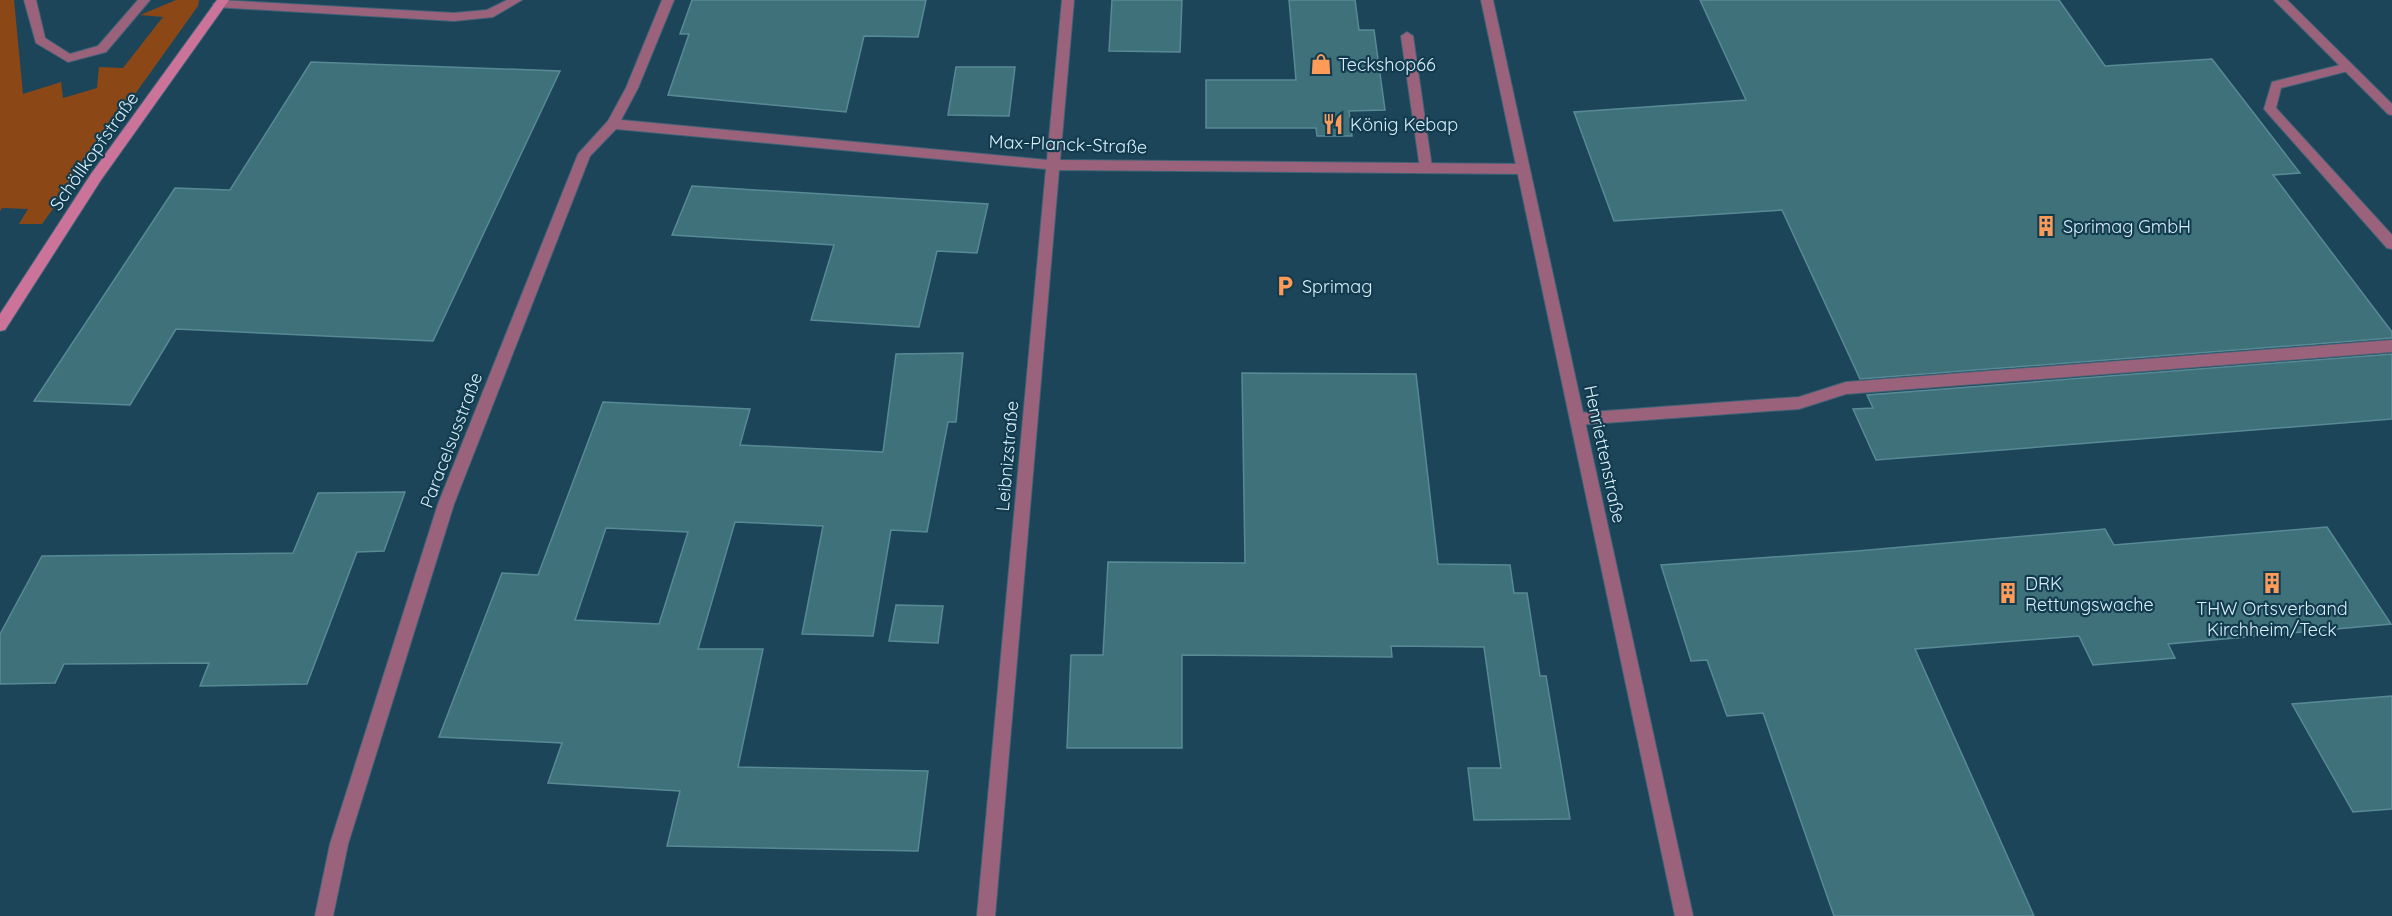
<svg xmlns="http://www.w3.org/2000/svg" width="2392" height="916" font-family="Quicksand,sans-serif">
<rect width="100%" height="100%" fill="#1d4559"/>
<!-- green -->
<path fill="#8b4816" d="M0 0H14L23 94 61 82 63 98 97 88 99 67 123 68 163 17 140 15 176 0H199L198 6 42 224H19L28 209 2 208 0 211Z"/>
<!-- building -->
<path fill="#3f717b" stroke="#588a95" stroke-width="1.5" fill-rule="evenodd" d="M692 0H926L918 37 864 36 846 112 668 95 689 34H680Z
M1112 0H1182L1180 52 1109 51Z
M1289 0H1355L1359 30H1374L1385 110 1349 111 1352 136H1317L1316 128H1206V80H1296Z
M1700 0H2059L2105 66 2212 59 2300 173 2273 175 2392 332V338L1860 379 1782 210 1614 221 1574 112 1746 100Z
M311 62 560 71 433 341 176 329 130 405 34 401 175 188 230 190Z
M956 67H1015L1009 116 948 115Z
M692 186 988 204 977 253 937 251 919 327 811 320 834 245 672 235Z
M963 353 956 422H948L927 532 891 530 873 636 802 634 823 526 735 522 698 649H763L738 767 928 771 918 851 667 846 680 791 548 783 562 743 439 737 502 573 538 575 603 402 750 409 740 445 883 452 896 354ZM606 528 688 532 659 624 575 620Z
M2392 354V419L1876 460 1853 409 1873 408 1867 395Z
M1242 373 1416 374 1438 564 1510 565 1514 593H1527L1540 676H1546L1570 819 1474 820 1468 768H1501L1484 647 1391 646 1392 657 1182 655V748H1067L1071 655H1103L1108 562 1245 563Z
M405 492 384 551 357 552 307 684 200 686 209 663 64 664 55 683 0 684V634L42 556 293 553 318 493Z
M2327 527 2391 624 2168 644 2175 658 2093 665 2079 636 1915 649 2034 916H1834L1763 713 1727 716 1707 660 1691 661 1661 565 1857 551 2105 529 2114 545Z
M896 605 943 606 938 643 889 641Z
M2392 696V809L2353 812 2292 704Z"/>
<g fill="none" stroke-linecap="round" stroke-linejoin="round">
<defs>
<path id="service" d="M24 0H36L45 38 70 54 98 46 138 0H150L106 52 68 62 36 43Z
M219 0 454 13 487 10 507 0H522L493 17 454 21 215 7 213 4Z
M1407 32 1413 36 1432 168 1426 173 1420 168 1401 36Z
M2348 63 2354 67 2352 70 2281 88 2276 108 2392 235V249L2387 248 2264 109 2272 82Z
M2392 340V352L1846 394 1799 409 1577 425 1572 423 1570 419 1572 415 1577 413 1799 397 1846 382Z"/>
<path id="minor" d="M662 0H674L638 88 621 120 1047 160 1062 0H1074L1060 160 1523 164 1529 169 1523 174 1059 170 995 916H977L1046 169 616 129 590 156 454 504 348 844 333 916H315L330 844 438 504 578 154 608 121 626 88Z
M2274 0H2287L2392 104V115L2388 114Z"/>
<path id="tertiary" d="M1481 0H1493L1693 916H1675Z"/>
<path id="secondary" d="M217 0H229L101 180 5 330 0 331V314L91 174Z"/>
</defs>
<!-- service casing -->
<use href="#service" stroke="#3f6376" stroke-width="2"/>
<!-- minor casing -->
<use href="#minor" stroke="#3f6376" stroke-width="2"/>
<!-- tertiary casing -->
<use href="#tertiary" stroke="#3f6376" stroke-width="2"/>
<!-- secondary casing -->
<use href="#secondary" stroke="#3f6376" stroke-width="2"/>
<!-- service -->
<use href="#service" fill="#9b627b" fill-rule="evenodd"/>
<!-- minor -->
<use href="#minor" fill="#9b627b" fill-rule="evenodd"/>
<!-- tertiary -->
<use href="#tertiary" fill="#9b627b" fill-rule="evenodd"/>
<!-- secondary -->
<use href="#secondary" fill="#cc739a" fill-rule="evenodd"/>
</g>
<!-- icons -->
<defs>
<symbol id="shop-bare" viewBox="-9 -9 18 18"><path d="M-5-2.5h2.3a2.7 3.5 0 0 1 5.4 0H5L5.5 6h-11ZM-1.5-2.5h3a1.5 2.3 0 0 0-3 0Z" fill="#fe9b59" stroke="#123b4e" stroke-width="2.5" paint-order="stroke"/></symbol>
<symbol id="restaurant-bare" viewBox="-9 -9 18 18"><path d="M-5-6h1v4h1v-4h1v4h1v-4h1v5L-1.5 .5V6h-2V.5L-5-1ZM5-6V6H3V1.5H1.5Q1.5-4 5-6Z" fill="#fe9b59" stroke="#123b4e" stroke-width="2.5" paint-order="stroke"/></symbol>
<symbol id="building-bare" viewBox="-9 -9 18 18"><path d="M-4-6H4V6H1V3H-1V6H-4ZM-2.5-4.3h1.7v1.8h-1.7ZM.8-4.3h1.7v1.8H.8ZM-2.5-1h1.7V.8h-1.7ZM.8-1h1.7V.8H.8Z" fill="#fe9b59" stroke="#123b4e" stroke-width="2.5" paint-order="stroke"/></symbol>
<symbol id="parking-bare" viewBox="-9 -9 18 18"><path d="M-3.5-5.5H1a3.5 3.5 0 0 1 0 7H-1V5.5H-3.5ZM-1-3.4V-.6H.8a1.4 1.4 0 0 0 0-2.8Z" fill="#fe9b59" stroke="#123b4e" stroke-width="2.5" paint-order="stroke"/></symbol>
</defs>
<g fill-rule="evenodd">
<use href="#shop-bare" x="1306" y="49" width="30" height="30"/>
<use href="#restaurant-bare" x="1318" y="109" width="30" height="30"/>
<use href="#building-bare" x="2031" y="211" width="30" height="30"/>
<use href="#parking-bare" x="1270" y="271" width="30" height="30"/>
<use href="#building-bare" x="2257" y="568" width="30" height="30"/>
<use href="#building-bare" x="1993" y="578" width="30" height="30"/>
</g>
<g text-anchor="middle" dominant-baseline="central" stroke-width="4.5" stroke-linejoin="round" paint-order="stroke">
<!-- poi labels -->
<g font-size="18" fill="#d8eefa" stroke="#123b4e" text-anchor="start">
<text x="1338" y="64">Teckshop66</text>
<text x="1350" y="124">König Kebap</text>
<text x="2063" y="226">Sprimag GmbH</text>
<text x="1302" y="286">Sprimag</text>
<text x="2025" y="583">DRK<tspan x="2025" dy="21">Rettungswache</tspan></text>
<text x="2272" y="608" text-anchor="middle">THW Ortsverband<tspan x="2272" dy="21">Kirchheim/Teck</tspan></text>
</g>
<!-- street labels -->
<g font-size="18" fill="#d8eefa" stroke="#123b4e">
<text transform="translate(1068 144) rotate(2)">Max-Planck-Straße</text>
<text transform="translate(94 151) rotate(-55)">Schöllkopfstraße</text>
<text transform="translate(451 440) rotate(-69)">Paracelsusstraße</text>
<text transform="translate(1605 454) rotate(78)">Henriettenstraße</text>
<text transform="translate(1007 456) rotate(-85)">Leibnizstraße</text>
</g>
</g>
</svg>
